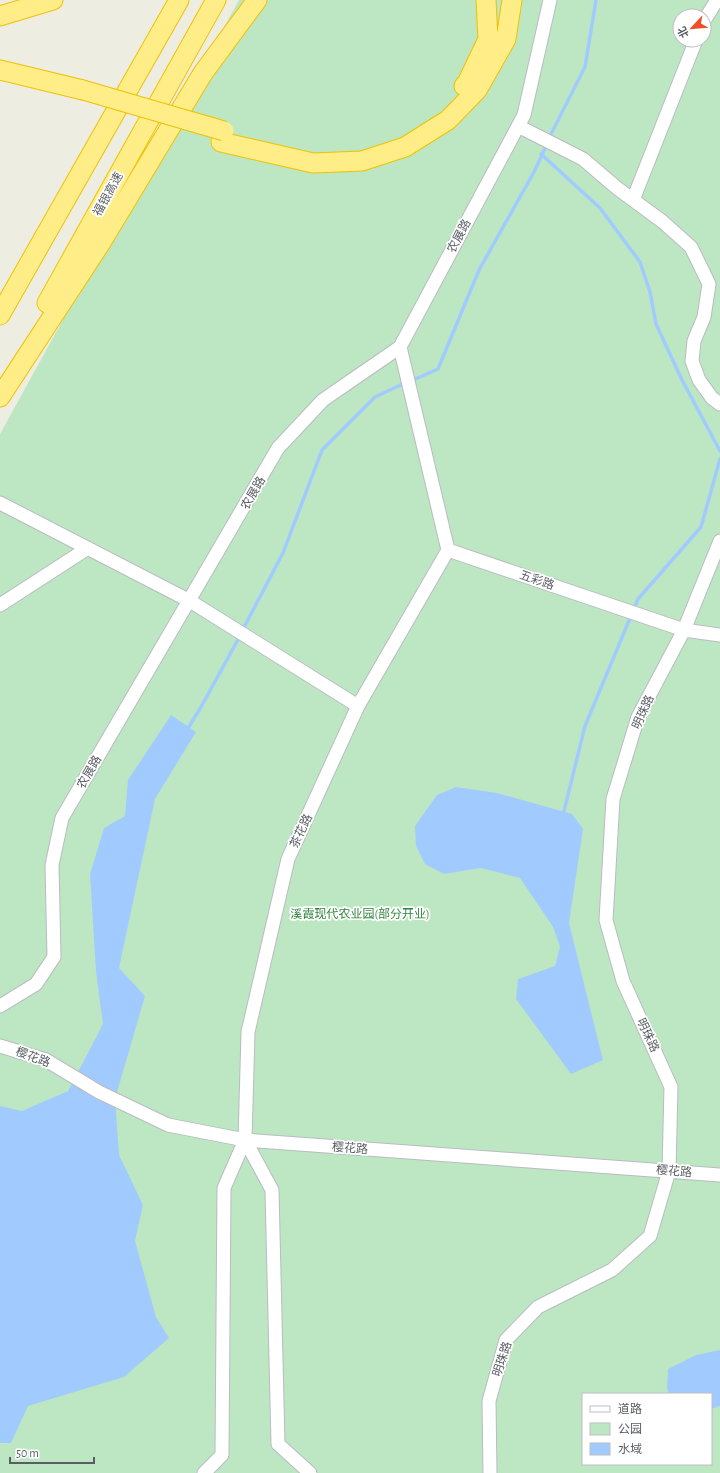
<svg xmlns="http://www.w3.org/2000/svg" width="720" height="1473" font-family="'Alegreya Sans','Noto Sans SC',sans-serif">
<rect width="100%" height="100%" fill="#eeede2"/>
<!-- green -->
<path fill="#bde7c2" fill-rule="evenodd" d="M239 0H720V1473H0V434ZM680 16H704V40H680ZM583 1394H711V1464H583Z"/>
<!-- water -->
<path fill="#a1cbff" d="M171 715 196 732 155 799 119 968 145 996 115 1099 119 1155 143 1205 135 1241 156 1317 169 1338 124 1377 28 1406 11 1443H0V1106L22 1111 68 1091 103 1024 96 972 90 874 104 828 125 816 128 780Z
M456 787 497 793 572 814 583 829 569 923 603 1060 571 1074 516 999 518 979 555 966 560 947 553 927 520 878 481 868 444 874 425 864 416 846 415 826 437 795Z
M720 1350V1406L711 1409V1394H669L667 1388 668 1369 696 1355Z"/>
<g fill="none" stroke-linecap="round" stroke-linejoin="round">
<!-- stream -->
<path stroke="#a1cbff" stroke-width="3.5" d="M549 138 585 67 596 0
M541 154 600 208 640 262 650 292 656 324 682 380 720 451
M411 381 438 369 479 270 534 172 547 144
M242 631 283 553 322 450 375 397 405 383
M187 730 201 707 240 636
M563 815 585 726 638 599 701 527 720 459"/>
<defs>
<path id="minor" d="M704 21 717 0
M518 126 583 159 617 188 663 222 691 247 709 284 704 317 694 341 692 361 699 380 712 398 720 404
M633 200 696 40
M400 347 448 550
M0 503 190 601 358 706
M448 550 684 630 720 635
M0 605 88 548
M0 1006 36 984 54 957 52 865 62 818 278 448 323 400 400 347 524 115 550 0
M0 1046 46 1060 99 1092 168 1125 245 1140 720 1175
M245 1140 272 1190 278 1444 310 1473
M204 1473 222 1455 224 1188 245 1140 248 1032 288 859 358 706 448 550
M490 1473 489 1401 506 1340 538 1307 612 1270 650 1236 669 1171 671 1087 623 981 606 920 613 799 638 717 684 630 720 541"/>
<path id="highway" d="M0 16 53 0
M0 70 83 90
M464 86 467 83 488 39 486 0
M221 142 313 163 362 161 405 147 448 120 477 90 506 39 512 0
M47 303 216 0
M0 315 179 0
M0 397 100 244 203 73 257 0"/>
</defs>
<!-- minor casing -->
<use href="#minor" stroke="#babbc2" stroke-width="15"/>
<!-- highway casing -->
<use href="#highway" stroke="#f0c000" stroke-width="21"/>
<!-- minor -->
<use href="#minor" stroke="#fff" stroke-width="13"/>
<!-- highway -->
<use href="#highway" stroke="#fe8" stroke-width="19"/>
<defs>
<path id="highway-bridge" d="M83 90 224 131"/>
</defs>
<!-- highway-bridge casing -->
<use href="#highway-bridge" stroke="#f0c000" stroke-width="21" stroke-linecap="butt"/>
<!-- highway-bridge -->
<use href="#highway-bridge" stroke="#fe8" stroke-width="19"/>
</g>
<g text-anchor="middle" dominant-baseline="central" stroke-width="3.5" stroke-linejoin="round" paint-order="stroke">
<!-- street labels -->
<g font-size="12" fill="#5a5d64" stroke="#fff">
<text transform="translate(108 194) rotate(-61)">福银高速</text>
<text transform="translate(459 236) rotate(-62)">农展路</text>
<text transform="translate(253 493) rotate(-60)">农展路</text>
<text transform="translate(537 580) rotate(19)">五彩路</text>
<text transform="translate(643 712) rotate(-66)">明珠路</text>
<text transform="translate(89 772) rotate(-60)">农展路</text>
<text transform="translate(301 831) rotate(-65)">茶花路</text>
<text transform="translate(648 1035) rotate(65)">明珠路</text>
<text transform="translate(33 1057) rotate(20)">樱花路</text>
<text transform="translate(350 1148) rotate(4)">樱花路</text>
<text transform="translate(674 1171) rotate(5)">樱花路</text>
<text transform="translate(502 1359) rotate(-72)">明珠路</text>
</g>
<!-- park labels -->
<g font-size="12" fill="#31843f" stroke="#fff">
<text x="360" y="914">溪霞现代农业园(部分开业)</text>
</g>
</g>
<!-- legend -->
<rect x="582" y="1393" width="130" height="72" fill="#ffffff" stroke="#bdbec1"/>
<rect x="590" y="1406" width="20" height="6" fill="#ffffff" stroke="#bdbec1"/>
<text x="618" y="1413" font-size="12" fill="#5a5d64">道路</text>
<rect x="590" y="1423" width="20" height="12" fill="#bde7c2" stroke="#bdbec1"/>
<text x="618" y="1433" font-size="12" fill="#5a5d64">公园</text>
<rect x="590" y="1443" width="20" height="12" fill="#a1cbff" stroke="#bdbec1"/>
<text x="618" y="1453" font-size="12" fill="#5a5d64">水域</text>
<!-- north arrow -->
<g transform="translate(692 28) rotate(244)"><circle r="19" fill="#ffffff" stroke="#bdbec1"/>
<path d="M0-3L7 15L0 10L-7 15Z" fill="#ef4e27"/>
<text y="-6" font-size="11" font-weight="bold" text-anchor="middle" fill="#5a5d64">北</text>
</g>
<!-- scale -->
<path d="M10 1457v6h84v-6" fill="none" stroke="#5a5d64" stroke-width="2"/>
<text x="16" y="1457" font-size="12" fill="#5a5d64" stroke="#ffffff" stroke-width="3" paint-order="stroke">50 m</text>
</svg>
